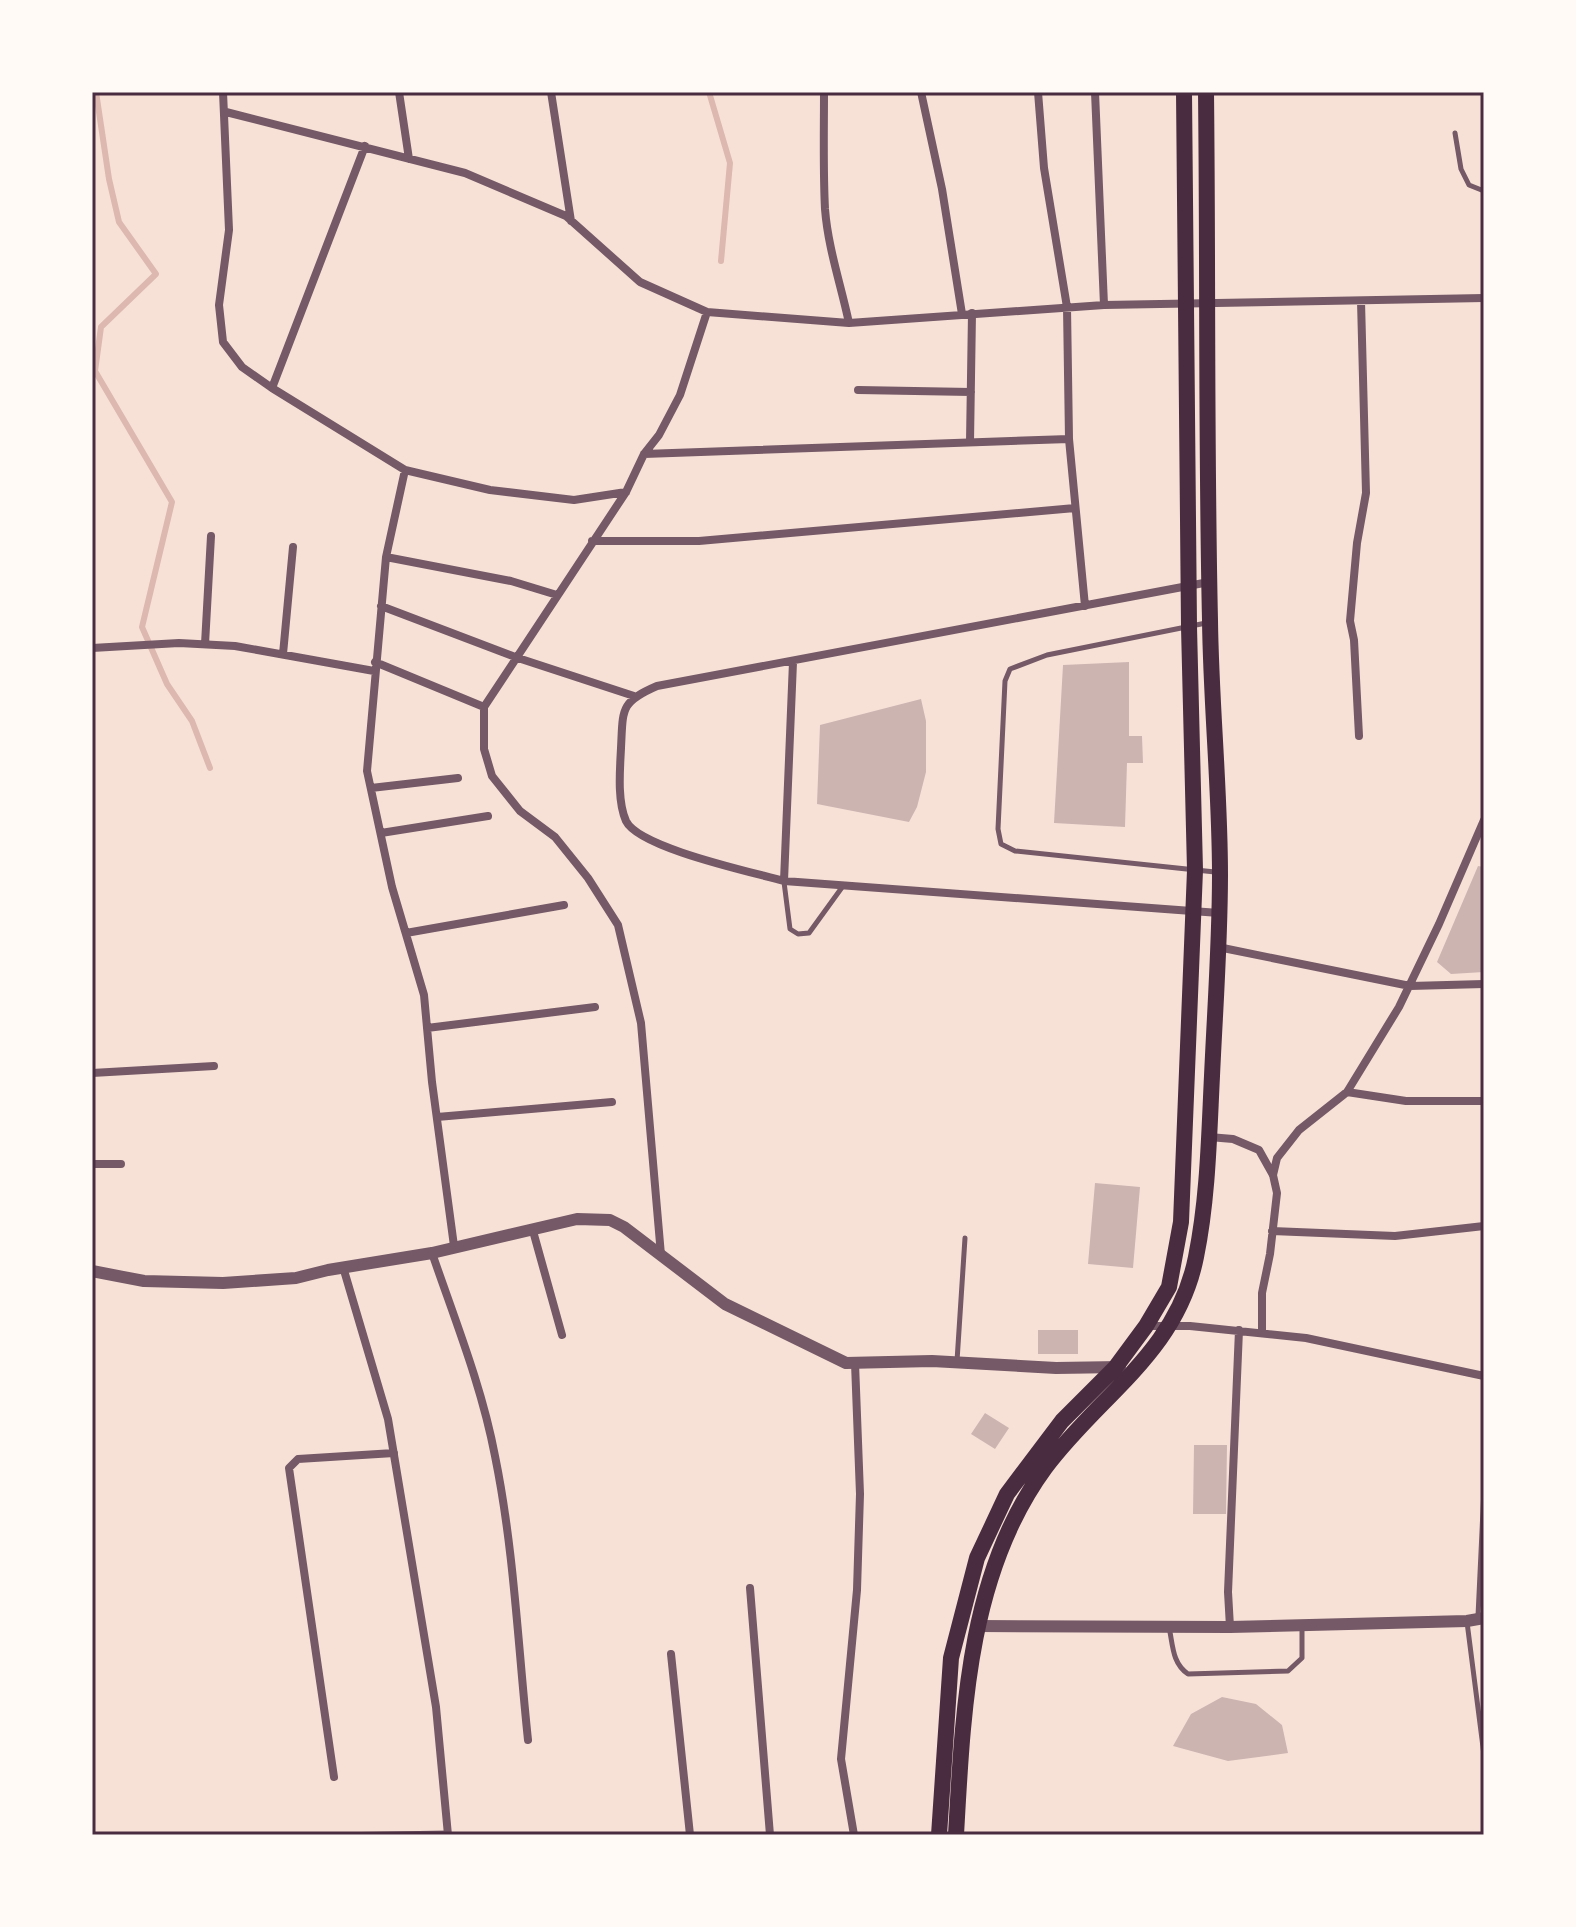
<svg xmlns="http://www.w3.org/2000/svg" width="1576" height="1927" font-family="'Space Grotesk',sans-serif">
<rect width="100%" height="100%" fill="#f7e1d7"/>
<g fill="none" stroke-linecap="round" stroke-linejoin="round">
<!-- stream -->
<path stroke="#dcb8b0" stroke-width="6" d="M96 92 109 179 119 222 156 274 101 327 95 371 172 502 142 627 167 684 192 721 210 768
M709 92 730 163 721 261"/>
</g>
<!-- building -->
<path fill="#ccb4b1" d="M1129 662V736H1142L1143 763H1127L1125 827 1054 823 1063 665Z
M921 699 926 721V772L917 807 909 822 817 804 820 725Z
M1478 866 1484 867V972L1451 974 1437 962Z
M1095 1183 1140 1187 1133 1268 1088 1264Z
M1038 1330H1078V1354H1038Z
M985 1413 1009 1428 995 1449 971 1434Z
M1194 1445H1227L1226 1514H1193Z
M1222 1697 1256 1704 1282 1725 1288 1753 1228 1761 1173 1746 1191 1714Z"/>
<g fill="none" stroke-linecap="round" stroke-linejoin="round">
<!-- service -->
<path stroke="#755966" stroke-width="5" d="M1455 133 1461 169 1469 185 1484 191
M1206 623 1047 655 1010 669 1005 681 998 829 1001 844 1015 851 1215 872
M784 882 790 929 798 934 809 933 843 886
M957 1361 965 1238
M1478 1616 1484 1489
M1467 1622 1484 1755
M1169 1627C1173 1645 1172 1663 1188 1674L1288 1671 1302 1658V1628
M332 1835 448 1833"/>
<!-- minor -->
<path stroke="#755966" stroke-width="8" d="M223 92 229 230 219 305 223 342 242 367 272 388 405 470 490 490 574 500 626 492
M399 92 409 159
M551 92 571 221
M824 92C824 131 823 170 825 209 828 248 841 285 849 323
M921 92 942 189 962 314
M1038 92 1044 168 1067 307 1069 439 1085 606
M1095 92 1104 305
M226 112 465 173 566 216 640 282 707 312 849 323 1104 305 1484 298
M272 388 365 146
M858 390 971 392
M970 442 972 313
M644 454 1069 439
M405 470 386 557 367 771 392 887 424 995 432 1082 454 1246
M592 541H699L1075 508
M386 557 511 581 557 595
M381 606 518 658 634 696
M205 644 211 536
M92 648 179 643 235 646 374 671
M283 654 293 547
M375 662 484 707
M793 662 784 881 1219 913
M1359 736 1354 640 1350 621 1357 543 1366 493 1361 301
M371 788 458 778
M381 833 488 816
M784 881C752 872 639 848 626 821 617 801 620 769 621 748 623 709 620 702 657 686L1209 582
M406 933 564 905
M1218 947 1410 986 1484 984
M427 1028 595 1007
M92 1073 214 1066
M1347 1092 1406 1101H1484
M437 1117 612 1102
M1209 1137 1233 1139 1259 1150 1273 1175 1277 1193 1270 1254 1262 1293V1332
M92 1164H121
M1273 1175 1277 1158 1299 1130 1347 1092 1399 1007 1439 924 1484 820
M533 1231 562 1335
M1272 1231 1395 1236 1484 1226
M432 1253C455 1320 482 1387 495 1456 514 1549 518 1646 528 1740
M661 1255 641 1023 618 925 588 878 555 837 520 811 492 776 484 749V707L626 492 644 454 659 435 680 395 707 312
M343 1267 388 1419 436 1707 448 1835
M1146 1326H1190L1306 1338 1484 1376
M750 1588 770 1835
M1230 1627 1228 1592 1239 1330
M671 1654 690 1835
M334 1777 289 1468 298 1459 394 1453
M854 1835 841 1759 857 1590 860 1494 855 1363"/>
<!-- tertiary -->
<path stroke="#755966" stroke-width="12" d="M92 1271 144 1281 223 1283 296 1278 328 1270 432 1253 577 1219 610 1220 624 1227 725 1304 846 1363 932 1361 1056 1368 1120 1367
M978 1626 1230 1627 1467 1621 1484 1618"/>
<!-- trunk -->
<path stroke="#4a2c40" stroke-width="16" d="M939 1835 951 1658 977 1558 1007 1494 1062 1421 1115 1368 1146 1326 1169 1287 1181 1222 1195 870 1189 627 1184 92
M956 1835C963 1711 968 1573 1045 1468 1099 1395 1177 1353 1196 1257 1208 1198 1209 1136 1212 1076 1215 1009 1220 942 1220 875 1220 790 1211 705 1210 620 1206 444 1208 268 1206 92"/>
</g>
<!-- border -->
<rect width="1576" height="1927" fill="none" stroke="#fffaf5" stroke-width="188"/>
<rect x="94" y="94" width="1388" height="1739" fill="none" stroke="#4a2c40" stroke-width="3"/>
</svg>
